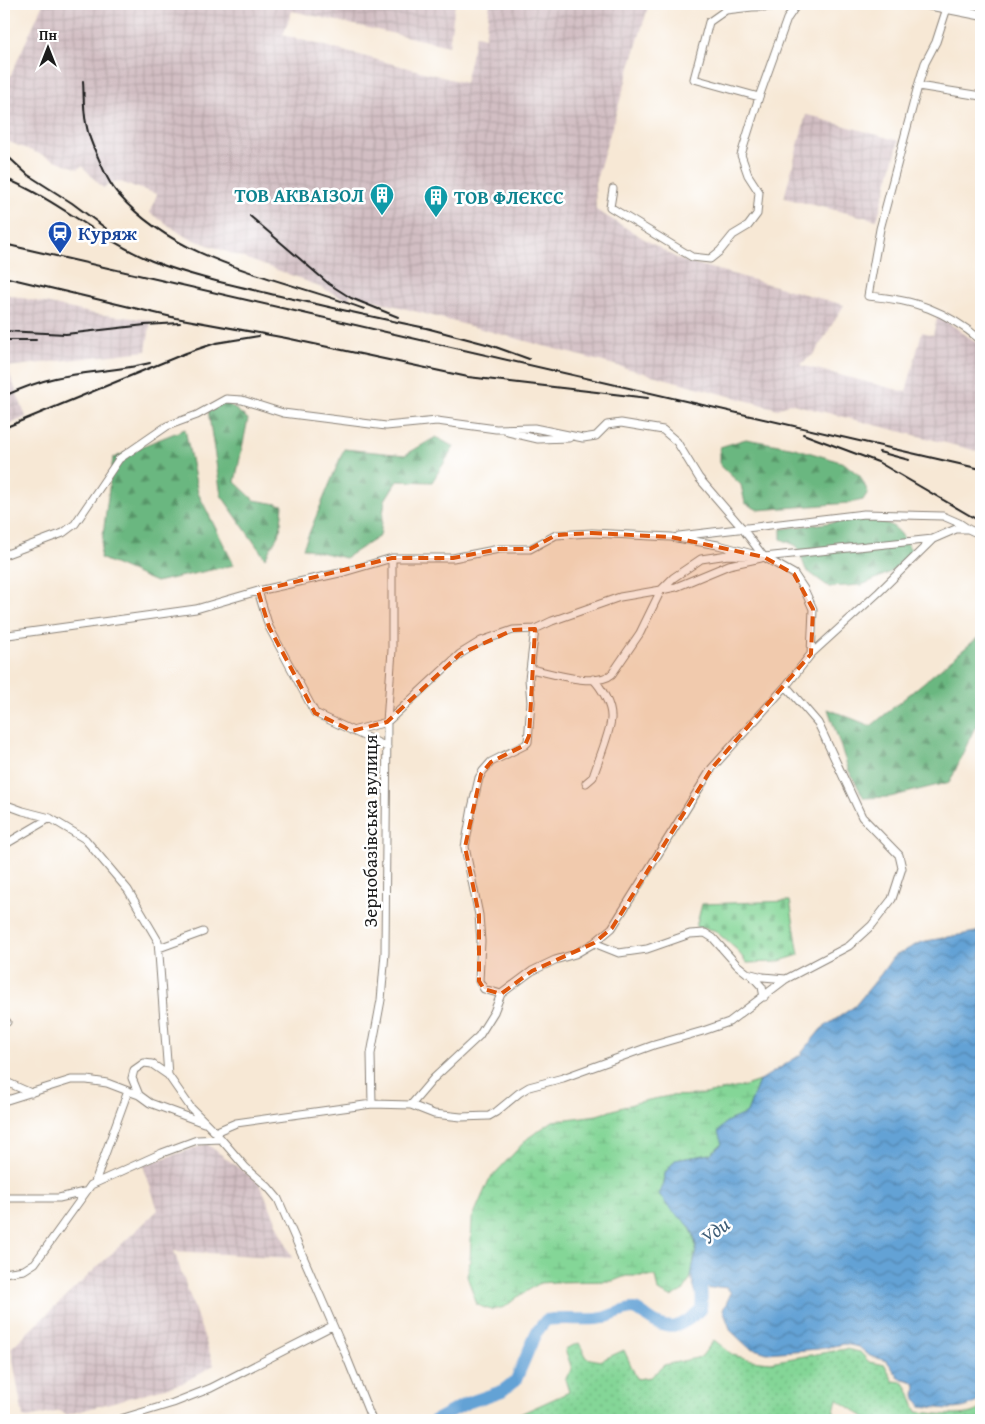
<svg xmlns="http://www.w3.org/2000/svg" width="985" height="1424" font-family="'Gentium Book Plus',serif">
<defs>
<pattern id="industrial-grid" width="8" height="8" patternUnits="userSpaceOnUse" patternTransform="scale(1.25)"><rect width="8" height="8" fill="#d2bec3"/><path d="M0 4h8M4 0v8" fill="none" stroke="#b4a3a7"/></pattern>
<pattern id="grass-dots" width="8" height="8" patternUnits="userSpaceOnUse" patternTransform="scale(1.25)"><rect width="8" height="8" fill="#84d697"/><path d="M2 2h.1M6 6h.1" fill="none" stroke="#71b782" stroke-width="1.8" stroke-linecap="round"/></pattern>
<pattern id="forest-firs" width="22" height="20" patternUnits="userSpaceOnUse" patternTransform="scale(1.25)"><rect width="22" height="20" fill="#6bb780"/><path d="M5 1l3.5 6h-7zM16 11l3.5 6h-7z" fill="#579468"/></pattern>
<pattern id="wetland-marsh" width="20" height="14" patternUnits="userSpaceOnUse" patternTransform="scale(1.25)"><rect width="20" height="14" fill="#84d697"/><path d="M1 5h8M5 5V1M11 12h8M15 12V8" fill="none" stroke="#71b782"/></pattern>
<pattern id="cemetery-stones" width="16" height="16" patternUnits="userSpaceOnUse" patternTransform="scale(1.25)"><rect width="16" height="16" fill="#84d697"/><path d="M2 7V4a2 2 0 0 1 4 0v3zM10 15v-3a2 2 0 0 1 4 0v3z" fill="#71b782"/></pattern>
<pattern id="water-waves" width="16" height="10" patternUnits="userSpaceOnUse" patternTransform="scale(1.25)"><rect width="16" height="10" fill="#63a2d5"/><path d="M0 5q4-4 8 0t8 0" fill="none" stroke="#5183ac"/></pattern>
</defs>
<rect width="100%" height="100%" fill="#fff"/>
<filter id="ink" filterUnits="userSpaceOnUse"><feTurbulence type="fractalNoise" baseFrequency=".02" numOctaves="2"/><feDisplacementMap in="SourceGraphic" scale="10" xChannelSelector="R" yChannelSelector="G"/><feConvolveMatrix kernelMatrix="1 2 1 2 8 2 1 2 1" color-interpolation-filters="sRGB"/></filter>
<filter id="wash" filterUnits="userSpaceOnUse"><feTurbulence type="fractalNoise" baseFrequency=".0096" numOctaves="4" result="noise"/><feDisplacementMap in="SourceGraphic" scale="20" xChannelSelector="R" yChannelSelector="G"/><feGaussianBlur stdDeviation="1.12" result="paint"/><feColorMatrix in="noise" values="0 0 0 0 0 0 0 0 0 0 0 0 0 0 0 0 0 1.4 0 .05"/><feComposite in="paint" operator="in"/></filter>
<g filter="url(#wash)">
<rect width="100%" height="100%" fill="#f7e8d5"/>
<!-- industrial -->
<path fill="url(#industrial-grid)" d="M43 4H455L449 46 292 11 283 35 465 83 476 35 485 37 490 4H649L595 183 596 210 678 259 844 305 815 353 800 365 906 392 922 332 933 335 938 315 981 346V452L789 403 778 409 351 294 348 300 299 278 186 237 150 213 157 194 117 181 103 188 82 166 78 169 4 140V90Z
M806 115 821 118V119L899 141 877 220 784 198Z
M4 294 95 314 151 320 146 351 7 367 26 417 4 427Z
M207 1144 260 1184 292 1258 174 1251 214 1365 183 1383 66 1415 60 1411 28 1418 23 1417 11 1348 158 1210 143 1165Z"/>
<!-- grass -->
<path fill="url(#grass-dots)" stroke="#50795a" d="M714 1340 733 1355 752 1360 770 1362 846 1349 860 1352 869 1362 885 1365 893 1381 903 1382C911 1391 911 1401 917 1412 934 1413 967 1420 981 1408V1420H869L837 1399 832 1420H507L569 1392 565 1379 572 1369 565 1349 579 1343 587 1358 600 1361 624 1350 637 1379 651 1377 664 1365 701 1357Z"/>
<!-- forest -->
<path fill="url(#forest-firs)" stroke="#446a4e" d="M226 402 248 419 235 482 254 500 283 505 280 532 265 558 221 495 208 410Z
M185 429 198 493 234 565 156 582 100 558 113 458Z
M436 437 454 447 432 482 397 481 385 500 380 536 345 558 303 548 344 449 405 455Z
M746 439 795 448 844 463 860 476 868 492 863 500 849 503 758 510 745 503 741 485 720 465V447Z
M866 518C893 523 899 527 912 552L891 572 862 585 829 587 806 570 797 546 781 539V529Z
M981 635V722L974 729 950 782 890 797 864 798 849 771 828 709 871 726Z"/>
<!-- wetland -->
<path fill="url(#wetland-marsh)" stroke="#50795a" d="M759 1081 747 1113 726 1122 722 1144 710 1154 675 1160 665 1173 664 1184 669 1208 687 1222 694 1236 696 1250 691 1277 684 1290 671 1297 658 1291 655 1276H626L613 1281 555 1282 540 1283 516 1298 505 1307 491 1310 477 1305 467 1276 470 1262 472 1219 489 1180 528 1138 553 1121 597 1115 639 1102 669 1096 700 1095 745 1086Z"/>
<!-- cemetery -->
<path fill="url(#cemetery-stones)" stroke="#50795a" d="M790 901 799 955 776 962 747 963 736 949 714 930 696 927 702 904Z"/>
<!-- water -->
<path fill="url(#water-waves)" stroke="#405f78" d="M981 931V1399C962 1414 943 1408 921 1406L915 1397 916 1385 911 1381 899 1378 887 1361 870 1356 859 1347 844 1344 818 1349 767 1353 748 1347 731 1331 723 1310 731 1293 727 1288 719 1287 710 1289 701 1284 700 1300C681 1270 702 1261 694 1236 689 1220 678 1218 668 1207 665 1203 662 1198 659 1194L664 1184 665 1173 675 1160 710 1154 722 1144 718 1132 726 1122 747 1113 759 1081 800 1055 821 1029 855 1006 881 974 893 957 921 942Z"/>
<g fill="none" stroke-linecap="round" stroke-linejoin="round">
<!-- river -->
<path stroke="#63a2d5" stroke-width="12" d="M435 1420 467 1403 502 1391 516 1380 536 1333 546 1320C563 1318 580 1320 597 1319 610 1318 620 1309 634 1309 639 1310 643 1314 647 1317 670 1334 682 1327 701 1309 703 1297 700 1284 701 1271"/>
</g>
</g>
<g filter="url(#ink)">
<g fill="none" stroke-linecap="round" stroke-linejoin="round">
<defs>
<path id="minor" d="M796 6 752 7 726 10 709 22 694 79 759 97 787 19 797 4
M947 8 936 42 925 63 918 86 880 229 868 296C916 300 944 310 981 340
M918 86 981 96
M613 189 610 207 692 257 710 259 720 251 733 235 748 226 757 214 759 192 748 175 741 155 759 97
M508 432 538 439 569 438
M679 536 864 514 943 516 959 523 968 529
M4 555 63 533 75 524 119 459 167 426 197 415 226 399 242 400 283 413 386 426 437 421 496 429 534 428 583 438 596 436 607 425 621 423 663 430 677 442 699 478 742 528 764 557 794 574 804 589 813 609 811 654
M258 591 269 627 315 713 387 747
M4 633 8 635 196 609 258 591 344 572 392 558H453L499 549H530L556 535 592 533 671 537 718 545 764 557 933 539
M531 669C550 673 596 688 612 674L640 633 661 590 676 587 729 565 761 558
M352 731 387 722 460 654 481 641 513 630 535 629 552 621 620 597 661 590 673 578 701 559 728 555 749 556
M586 783 593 777C598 761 610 733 611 719 612 706 602 688 593 679
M4 804 23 811 50 818 85 839 128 890 158 941 168 1075
M4 845 50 818
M594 943 619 953 647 949 690 934 705 933 713 938 737 965 747 973 763 977 786 979
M159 948 203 932
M751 975 762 987 764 997
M501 994 484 989 479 981 481 941 479 915 465 847 472 808 479 778 483 771 491 762 525 745 528 742 531 702 529 679 535 629
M4 1023 7 1022
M4 1081 31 1093
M139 1095 132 1078 134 1070 144 1063 152 1064 168 1075 191 1108 215 1132 246 1168 268 1187 278 1199 345 1353 372 1420
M4 1101 71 1080H87L107 1083 128 1091 139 1095 150 1103 204 1123
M372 1104 371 1054 381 1000 385 953 387 722 392 650V558
M411 1105 434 1078 479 1036 494 1012 501 994 532 971 555 960 575 954 594 943 612 928 712 768 786 686 811 654 879 592 933 539 956 529H968L981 535
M215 1132 236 1123 372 1104 411 1105 434 1114 461 1117 489 1116 496 1112 519 1093 529 1087 563 1078 654 1045 703 1031 729 1022 786 979 849 946 872 925 892 899 902 868 899 855 862 817 818 723 786 686
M95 1182 128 1091
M4 1198H59L84 1192
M4 1273 24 1270 35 1263 91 1185 162 1153 197 1140 221 1139
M117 1420 173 1403 211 1388 332 1326"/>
<path id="major" d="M925 4 981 15"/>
</defs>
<!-- minor casing -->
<use href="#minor" stroke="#8a8278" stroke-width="9"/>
<!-- major casing -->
<use href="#major" stroke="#8a8278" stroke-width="11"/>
<!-- minor -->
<use href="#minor" stroke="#fff" stroke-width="7"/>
<!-- major -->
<use href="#major" stroke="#fff" stroke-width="9"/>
<!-- rail -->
<path stroke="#1c1c1c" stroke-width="2" d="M83 81C84 95 83 109 86 123 88 134 92 145 97 155 103 169 109 184 119 195 179 264 282 278 364 309
M4 153 28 175 72 203 108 230
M4 178C57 199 99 239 152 261 193 277 237 286 280 296 330 307 381 319 431 329
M250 216 329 284 351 298 398 317
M4 244 981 469
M4 277 176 318 286 338 468 377 648 398
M426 328 490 345 529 359
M4 331 66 334 145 325 180 323
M4 340H36
M4 396C20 389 37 382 55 378 86 371 118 371 150 363
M4 428 186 353 216 343 259 336
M803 434 878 462 981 522
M879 452 909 460"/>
</g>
</g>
<!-- marked area -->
<path fill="#de560d" fill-opacity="0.2" stroke="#de560d" stroke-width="4" stroke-dasharray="10 6" stroke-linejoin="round" d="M592 533 671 537 764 557 794 574 813 609 811 654 712 768 612 928 594 943 532 971 501 994 484 989 479 981V915L465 847 481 774 491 762 525 745 529 736 535 629 513 630 460 654 387 722 352 731 315 713 269 627 258 591 392 558H453L499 549H530L556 535Z"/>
<!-- icons -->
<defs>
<symbol id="building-pin" viewBox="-11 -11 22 30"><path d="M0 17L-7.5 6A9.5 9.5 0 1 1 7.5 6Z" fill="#0f9aa8" stroke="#fff"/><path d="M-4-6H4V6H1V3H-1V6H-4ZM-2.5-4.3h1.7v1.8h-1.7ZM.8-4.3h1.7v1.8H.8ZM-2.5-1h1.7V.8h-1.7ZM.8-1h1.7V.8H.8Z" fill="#fff"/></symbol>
<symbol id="station-pin" viewBox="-11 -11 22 30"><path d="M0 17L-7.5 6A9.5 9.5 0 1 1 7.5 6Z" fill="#1a4fb4" stroke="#fff"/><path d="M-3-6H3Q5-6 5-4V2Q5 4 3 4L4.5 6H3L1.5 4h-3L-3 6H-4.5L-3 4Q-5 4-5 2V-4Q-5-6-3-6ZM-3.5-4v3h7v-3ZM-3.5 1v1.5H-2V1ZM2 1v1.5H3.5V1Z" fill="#fff"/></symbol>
</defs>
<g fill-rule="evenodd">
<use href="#building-pin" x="368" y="181" width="28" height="38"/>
<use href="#building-pin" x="422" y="183" width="28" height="38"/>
<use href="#station-pin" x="46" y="219" width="28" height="38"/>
</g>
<g text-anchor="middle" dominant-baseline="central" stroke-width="5" stroke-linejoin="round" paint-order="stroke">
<!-- culture labels -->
<g font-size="19" font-weight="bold" fill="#0d838f" stroke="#fff" text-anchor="end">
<text x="364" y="195">ТОВ АКВАІЗОЛ</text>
<text x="454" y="197" text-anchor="start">ТОВ ФЛЄКСС</text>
</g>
<!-- transit labels -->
<g font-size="19" font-weight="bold" fill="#164399" stroke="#fff" text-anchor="start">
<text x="78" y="233">Куряж</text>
</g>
<!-- street labels -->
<g font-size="19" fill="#1c1c1c" stroke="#fff">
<text transform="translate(370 831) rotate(-90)">Зернобазівська вулиця</text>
</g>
<!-- water labels -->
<g font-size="20" font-style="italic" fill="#405f78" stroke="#fff">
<text transform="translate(715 1230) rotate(-37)">Уди</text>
</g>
</g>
<!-- margin -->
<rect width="985" height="1424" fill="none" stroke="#fff" stroke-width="20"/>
<!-- north arrow -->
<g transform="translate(48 48)" stroke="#ffffff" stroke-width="4" paint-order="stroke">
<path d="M0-4L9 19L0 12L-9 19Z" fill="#1c1c1c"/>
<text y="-8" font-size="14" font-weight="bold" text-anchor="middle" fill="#1c1c1c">Пн</text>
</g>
</svg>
